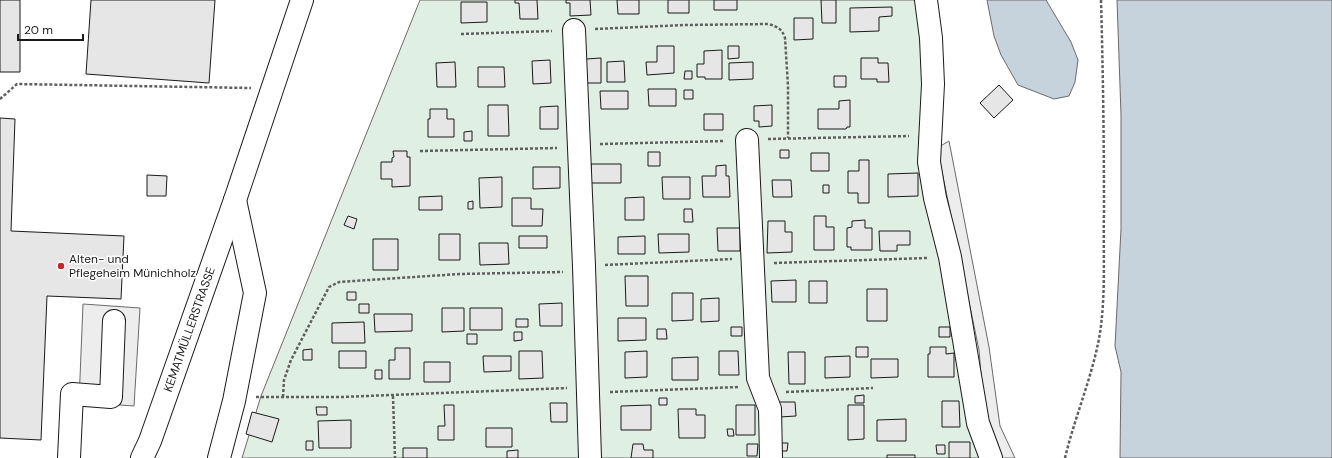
<svg xmlns="http://www.w3.org/2000/svg" width="1332" height="458" font-family="'DM Sans',sans-serif">
<rect width="100%" height="100%" fill="#fff"/>
<!-- green -->
<path fill="#e0efe3" stroke="#6a6a6a" d="M420 0H916L928 118 919 136 921 161 982 458H242L261 396Z"/>
<!-- parking -->
<path fill="#ededed" stroke="#6a6a6a" d="M949 141 989 347 1000 426 1015 458H997L985 425 979 350 937 148Z
M83 304 140 308 134 406 79 402Z"/>
<!-- water -->
<path fill="#c6d2dc" stroke="#6a6a6a" d="M987 0H1046L1071 42 1078 60 1075 82 1069 96 1054 99 1018 85 1001 55 994 36Z
M1117 0H1332V458H1120L1121 372 1115 346 1121 229V115Z"/>
<!-- building -->
<path fill="#e6e6e6" stroke="#1a1a1a" d="M0 0H20V72H0Z
M91 0H215L209 83 86 74Z
M515 0H537L538 19H520L519 3H515Z
M566 0H590L591 15 570 16V3H566Z
M617 0H639V14H618Z
M668 0H689V13H668Z
M714 0H737V10H714Z
M821 0H836V23H822Z
M461 2H487V22L461 23Z
M892 7V16L879 17V31L850 32V8Z
M794 18H813V39L794 40Z
M657 46H674V73L647 75 646 62H657Z
M728 46H739V58L728 59Z
M722 50V79H705V77H697V64H704V51Z
M601 58V83H587L586 59Z
M861 58H878V63H888L889 82H877V79H861Z
M550 60 551 83 533 84 532 61Z
M624 61 625 82H607V62Z
M455 62 456 87H437L436 63Z
M753 62V79L729 80V63Z
M478 67H504L505 87H478Z
M685 71H692V79H684Z
M834 76H846V87H834Z
M999 85 1013 100 994 118 980 103Z
M648 89H676V106H649Z
M684 90H693V99H684Z
M600 91H628V109H601Z
M850 100V127H847L846 129H818V109H839V101Z
M488 105H508L509 136H488Z
M772 105V126L759 127V121H754V106Z
M558 106V129H540V107Z
M430 109H447V119H454V137H428V119H430Z
M704 114H723V130H704Z
M0 118 15 119 11 231 124 236 121 299 47 296 41 440 0 438Z
M472 131V141H464V132Z
M780 150H789V158H780Z
M393 151H407V157H410V186L392 187V179H381V162H392V158L394 157Z
M648 152H660V166H648Z
M811 153H829V171H811Z
M859 160H869V203H858V193H848V171H859Z
M591 164H621V183H591Z
M726 165V176H729L730 197H703L702 176H716V166Z
M533 167H560V188L533 189Z
M918 173V196L888 197V174Z
M147 175 167 176 166 196H147Z
M502 177V207L480 208 479 178Z
M662 177H690V199H663Z
M772 180H791L792 197H773Z
M823 185H829V193H823Z
M442 196V210H419V197Z
M644 197V220H625V198Z
M512 198H531V209H543L542 226H512Z
M473 201V209H468V202Z
M684 209H692L693 222H684Z
M348 216 357 219 354 229 344 225Z
M814 216H826V227H834V250H814Z
M865 220V228H872V250H851V247H847V228L852 227V221Z
M768 221H785V232H792V252L767 253Z
M717 228H740V251H718Z
M879 231H910V245H897V251H880Z
M439 234H460V260H439Z
M658 234H689V252L659 253Z
M519 236H547V248H519Z
M645 236V254H618V237Z
M373 239H398V270H373Z
M479 243H508L509 264 480 265Z
M625 276H648V306H626Z
M796 280V302H772L771 281Z
M809 281H827V303H809Z
M867 289H887V321H867Z
M347 292H356V300H347Z
M672 293H693V320L672 321Z
M719 298V321L701 322V299Z
M562 303V326H540L539 304Z
M359 304H369V313H359Z
M442 308H464V331L442 332Z
M470 308H502V330H470Z
M374 314H412V331L375 332Z
M618 318H646V340L618 341Z
M516 319H528V327H516Z
M364 322 365 343H332V323Z
M731 327H742V336H731Z
M939 327H950V337H939Z
M657 329H666L667 339H657Z
M514 332H522V340L514 341Z
M467 334H477V344H467Z
M856 347H868V357H856Z
M930 347H946V354L954 353V377H928V354H930Z
M395 348H410V379H389V360H395Z
M312 349V360H303V350Z
M339 351H366V368H339Z
M519 351H542L543 378 519 379Z
M647 351V377L625 378V352Z
M719 351H738L739 375H719Z
M788 352H805V384H789Z
M483 356H511V371L484 372Z
M850 356V377L825 378V357Z
M698 357V380H672V358Z
M871 359H898V377L871 378Z
M424 362H450V382H424Z
M375 370H382V379H375Z
M864 395V403H855V396Z
M659 398H667V405H659Z
M942 401H959L960 427H942Z
M779 402H795L796 416 779 417Z
M550 403H567V422H551Z
M444 405H454V440H438V426H445Z
M651 405V430H621V406Z
M736 405H755V435H736Z
M848 405H864V439L848 440Z
M316 407H327V415H317Z
M678 409H696V415H705V438H679Z
M252 412 279 419 272 442 246 434Z
M906 419V441H877V420Z
M351 420V448H319L318 421Z
M486 428H512V447H486Z
M727 429H733L734 436H728Z
M306 441H313V450H306Z
M949 442H970V458H949Z
M779 443H788L787 451H779Z
M633 444H643L644 450H653V458H631Z
M747 444H758L757 456H747Z
M936 445H945V454H937Z
M403 448H427V458H403Z
M518 450V458H507V451Z
M887 455H915V458H887Z"/>
<g fill="none" stroke-linecap="round" stroke-linejoin="round">
<defs>
<g id="minor">
<path d="M926 0 931 38 933 84 929 162 935 198 950 257 978 423 991 458"/>
<path d="M574 30 584 266 590 458"/>
<path d="M747 140 757 356 758 378 770 409 771 458"/>
<path d="M69 458 72 394 111 397 114 321"/>
<path id="s1" d="M142 458 150 441 235 200 302 0"/>
<path d="M219 458 234 401 255 293 235 200"/>
</g>
</defs>
<!-- minor casing -->
<use href="#minor" stroke="#1a1a1a" stroke-width="24"/>
<!-- path -->
<path stroke="#5f5f5f" stroke-width="2.5" stroke-dasharray="3 2" stroke-linecap="butt" d="M595 29 685 25 769 24C778 27 782 29 785 38L788 86V138
M461 34 552 31
M0 99 17 84 251 88
M768 139 909 136
M600 144 725 141
M420 151 557 148
M774 263 927 258
M605 265 732 259
M610 392 739 387
M786 392 873 388
M393 396 395 458
M256 397H341L567 388
M283 397 284 380 291 360 329 287 339 282 459 274 563 272
M1065 458C1075 416 1093 375 1100 333 1106 293 1103 252 1104 212 1104 141 1103 71 1101 0"/>
<!-- minor -->
<use href="#minor" stroke="#fff" stroke-width="22"/>
</g>
<!-- markers -->
<circle fill="#c62828" stroke="#fff" stroke-width="1.5" cx="61" cy="266" r="4"/>
<g text-anchor="middle" dominant-baseline="central" stroke-width="3" stroke-linejoin="round" paint-order="stroke">
<!-- poi labels -->
<g font-size="12" fill="#1a1a1a" stroke="#fff" text-anchor="start">
<text x="69" y="259">Alten- und<tspan x="69" dy="14">Pflegeheim Münichholz</tspan></text>
</g>
<!-- street labels -->
<g font-size="12" fill="#1a1a1a" stroke="#fff">
<text stroke="none"><textPath href="#s1" startOffset="137">KEMATMÜLLERSTRASSE</textPath></text>
</g>
</g>
<!-- scale -->
<path d="M18 34v6h65v-6" fill="none" stroke="#1a1a1a" stroke-width="2"/>
<text x="24" y="34" font-size="12" fill="#1a1a1a" stroke="#ffffff" stroke-width="3" paint-order="stroke">20 m</text>
</svg>
